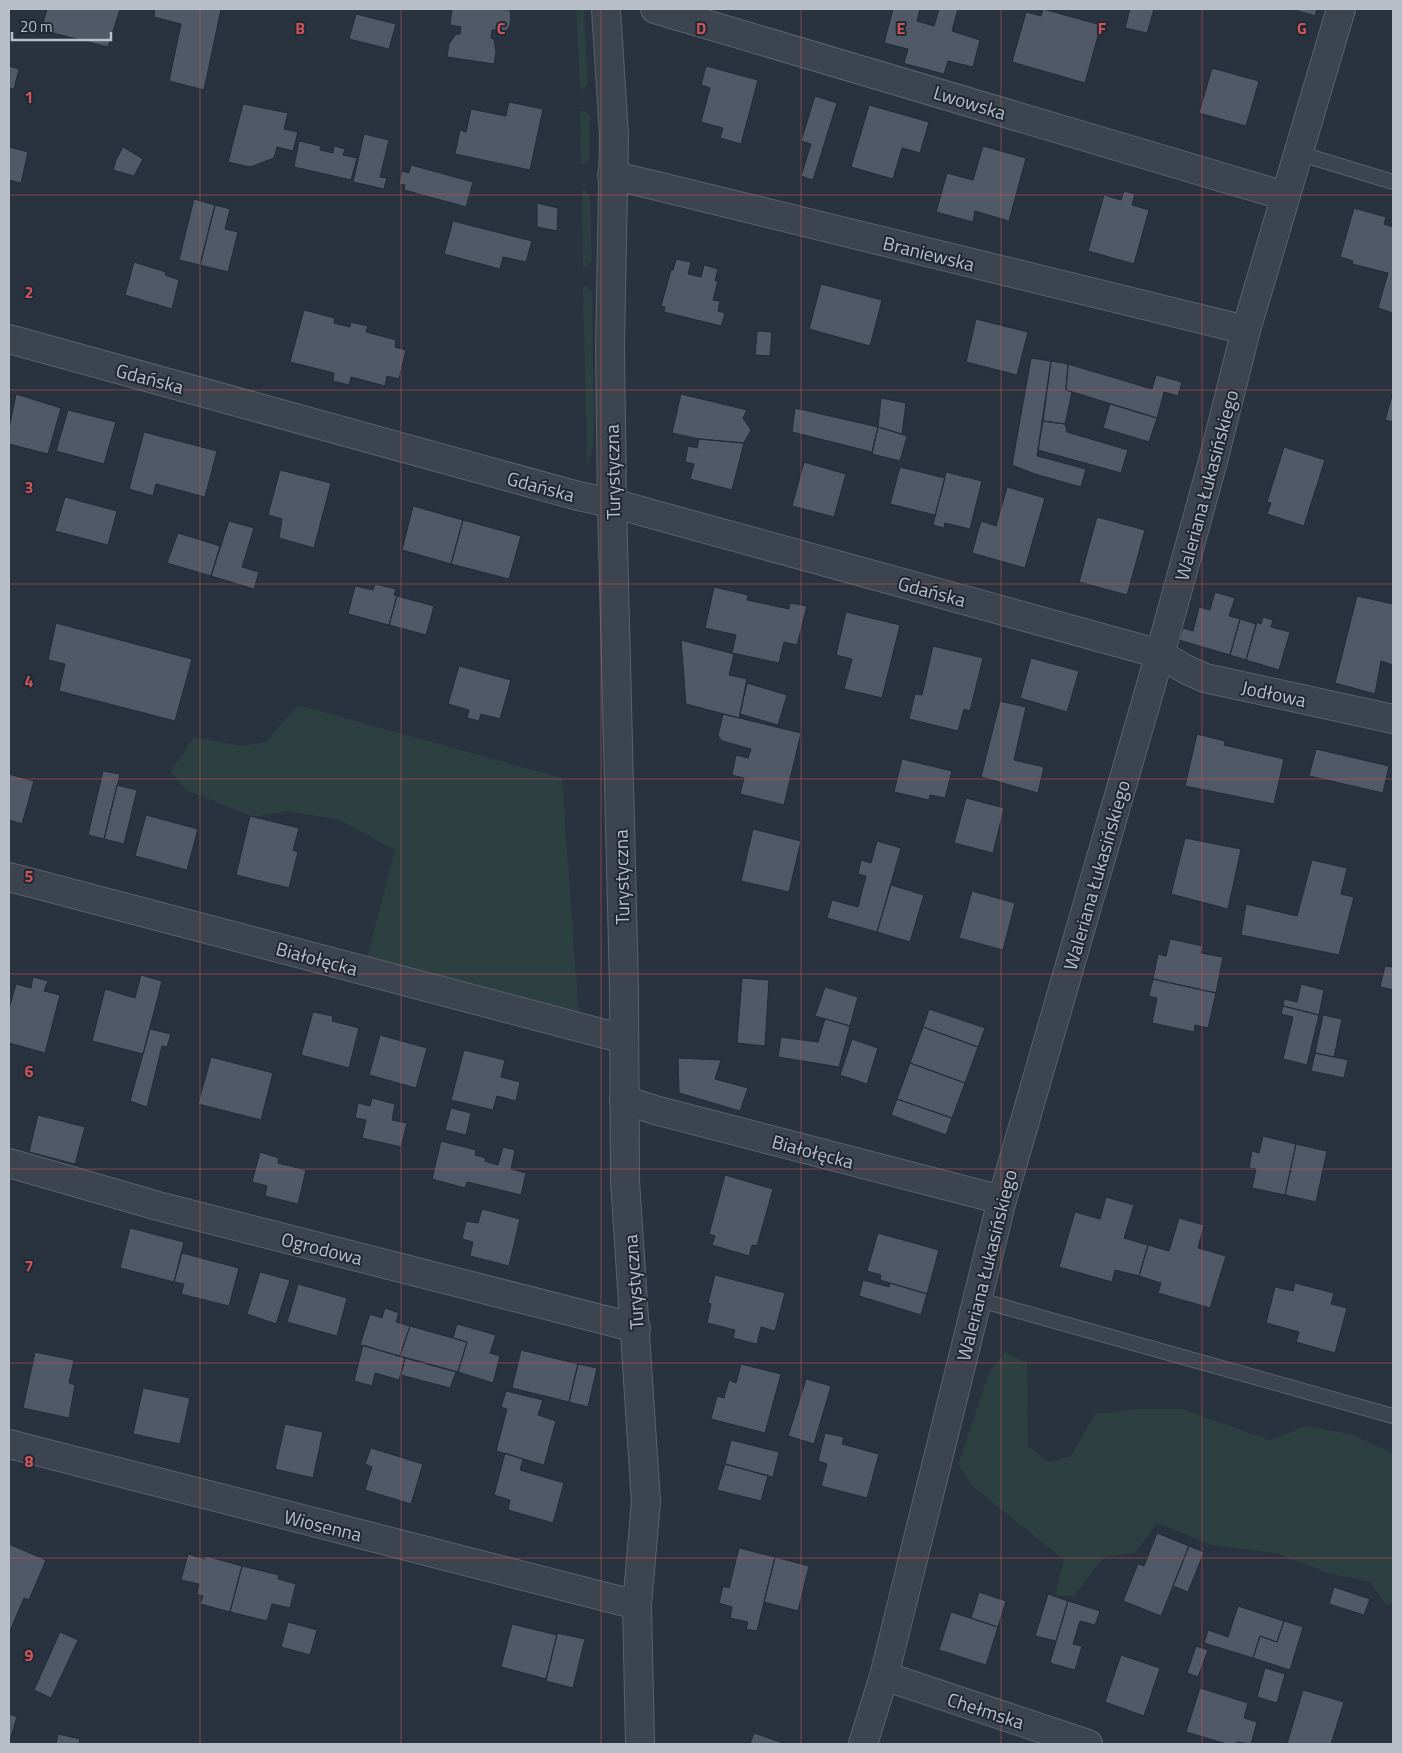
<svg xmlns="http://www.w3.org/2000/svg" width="1402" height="1753" font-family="'Titillium Web',sans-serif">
<rect width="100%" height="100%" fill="#29323f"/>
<!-- green -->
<path fill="#2c3f41" d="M576 9H584L588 84 583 89H580Z
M580 111H585L590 116V158L584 164H581Z
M585 190 590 196 592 261 587 267H583L582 191Z
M586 286 592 291 594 423 593 447 587 467 583 287Z
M298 705 562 778 579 1018 367 958 395 850 339 820 287 811 254 817 186 790 171 771 194 737 242 746 266 742Z
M1005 1352 1027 1363 1028 1446 1049 1462 1071 1456 1095 1414 1136 1409H1182L1269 1440 1307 1426 1351 1434 1393 1453V1604L1386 1605 1370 1582 1328 1573 1275 1553 1211 1545 1157 1523 1135 1553 1104 1557 1074 1596 1055 1595 1064 1560 973 1487 958 1465 990 1370Z"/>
<!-- building -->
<path fill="#4f5967" stroke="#232b36" d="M47 9H120L108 47 41 30Z
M155 9H221L204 90 169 81 181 24 154 17Z
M452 9H495L510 10 511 18 510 25 507 31 492 30 491 38 494 39 496 52 494 64 447 57 449 44 456 34H460L461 27 450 25Z
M893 9H920L917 21 934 26 939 9H958L952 31 980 40 973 67 948 61 944 74 906 64 904 63 908 49 884 43Z
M1043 9 1101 25 1085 83 1012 62 1026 12 1041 16Z
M1130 9H1154L1147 33 1125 28Z
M1292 9H1317L1315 16Z
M356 14 396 24 389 49 349 39Z
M9 66 19 69 14 89 9 88Z
M706 66 758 80 741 144 720 138 723 128 701 122 710 88 701 85Z
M1212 68 1259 81 1246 126 1199 113Z
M815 96 837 103 813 180 801 176 811 144 801 141Z
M509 102 543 109 530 170 455 154 460 130 466 132 471 109 506 116Z
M243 104 288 113 284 129 298 132 293 151 277 147 274 158 250 167 228 162Z
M869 105 929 122 920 153 902 148 893 179 851 167Z
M364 134 389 140 380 177 387 178 384 189 353 182Z
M299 141 321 146 320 150 333 153 334 146 345 149 343 155 357 158 351 180 294 167Z
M983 146 1026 158 1009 221 975 211 973 222 936 212 947 173 973 180Z
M9 147 28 152 21 183 9 180Z
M123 147 143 159 134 176 113 170 116 160Z
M411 165 473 182 466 207 404 190 405 185 399 184 402 171 409 173Z
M1124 191 1135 194 1132 205 1149 210 1134 264 1088 251 1104 195 1121 200Z
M194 199 215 205 200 265 179 260Z
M537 203 558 208 557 231 537 227Z
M215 205 230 209 225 229 238 232 228 272 200 265Z
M1354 208 1386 217 1384 224 1393 227V313L1378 308 1388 273 1352 264 1353 261 1340 257Z
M453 221 532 241 526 262 503 257 500 269 444 254Z
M676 259 691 262 688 274 701 277 704 265 718 269 715 281H718L713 300 720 301 718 311 725 313 721 326 664 312 665 307 661 306 671 270H673Z
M134 262 166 272 165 275 179 280 172 309 125 295Z
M821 284 882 300 870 346 809 329Z
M304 310 335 318 334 323 350 327 351 322 368 326 366 332 396 340 395 347 406 350 399 379 387 376 385 386 351 377 349 385 333 381 334 373 290 362Z
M976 319 1028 332 1017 375 966 362Z
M757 331 772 332 770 356 755 355Z
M1031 358 1051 361 1037 456 1086 469 1081 487 1035 474 1012 465Z
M1051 361 1068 364 1066 390 1072 392 1065 424 1043 421Z
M1068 364 1152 389 1156 375 1182 382 1178 396 1164 392 1157 418 1066 390Z
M1393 392V422L1385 420Z
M16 394 61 408 48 454 9 444V429Z
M681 394 747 410 743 418 751 430 744 443 699 439 672 433Z
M881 398 906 403 902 434 878 427Z
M1110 404 1157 418 1149 442 1103 428Z
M795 408 878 427 872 452 792 432Z
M68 410 116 422 104 464 56 451Z
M1043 421 1065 424 1067 432 1128 450 1121 473 1038 450Z
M878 427 907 436 900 461 872 454Z
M144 432 217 451 205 497 156 484 153 496 129 489Z
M699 439 744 443 732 490 690 479 694 464 685 462 688 446 697 448Z
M1284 447 1325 460 1304 526 1267 514 1271 503 1267 502Z
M804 462 846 474 834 517 792 506Z
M900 467 945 478 935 515 890 504Z
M280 470 331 483 314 548 279 538 282 519 268 515Z
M946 472 982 481 970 529 945 523 944 528 933 525Z
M1007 487 1045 498 1025 568 972 553 981 521 996 526Z
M65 497 117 511 108 545 55 531Z
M413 506 463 520 451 564 402 550Z
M1097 517 1145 530 1127 595 1079 582Z
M463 520 521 536 509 579 451 564Z
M229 521 254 528 242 567 259 572 254 589 211 576Z
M178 533 220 546 211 576 167 563Z
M375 584 396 589 394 595 397 596 389 625 348 614 355 586 373 590Z
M714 587 748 595 747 600 789 609 790 603 807 606 797 645 784 642 779 663 732 653 736 635 705 628Z
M1215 592 1235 598 1229 616 1240 619 1230 655 1179 640 1183 628 1193 631 1199 607 1210 610Z
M397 596 434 606 426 635 389 625Z
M1357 596 1393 604V665L1381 661 1375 694 1335 683Z
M846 612 900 625 882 698 844 689 852 659 836 655Z
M1263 617 1273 620 1271 627 1290 632 1279 670 1246 660 1257 622 1261 624Z
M1240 619 1256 624 1246 660 1230 655Z
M56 623 192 659 175 721 59 691 65 664 48 660Z
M681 640 734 654 729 675 747 679 739 718 686 704Z
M933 646 983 658 970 711 964 709 958 731 909 719 915 694 922 695Z
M1031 658 1079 671 1067 712 1020 698Z
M459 666 511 680 500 719 481 714 479 721 467 718 469 710 448 704Z
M747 683 787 695 778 725 740 714Z
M1000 701 1026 707 1014 760 1044 767 1038 793 981 777Z
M723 714 801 733 784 805 740 794 744 778 732 775 736 755 748 758 751 749 722 741 718 736Z
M1197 734 1225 741 1224 745 1284 759 1274 804 1185 786Z
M1316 749 1389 766 1383 793 1309 776Z
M902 759 952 771 945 798 930 795 929 800 894 792Z
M103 771 120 774 104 839 88 835Z
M9 774 34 781 22 824 9 820Z
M117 785 137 790 124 844 104 839Z
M966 798 1004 808 993 853 954 843Z
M146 815 198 829 187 870 135 856Z
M250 816 299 828 293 850 298 852 289 888 236 875Z
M753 829 801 841 789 892 741 881Z
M1185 838 1241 849 1228 909 1171 894Z
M877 841 901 848 877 932 827 918 832 900 858 907 866 876 858 874 861 860 871 863Z
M1312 860 1347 868 1341 894 1354 897 1339 955 1241 935 1246 904 1297 916Z
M891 885 924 895 910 942 877 932Z
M972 891 1015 903 1003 950 959 938Z
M1170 939 1203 946 1201 953 1223 957 1216 993 1153 979 1158 954 1166 956Z
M1385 966 1393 967V990L1380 987Z
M141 975 162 981 143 1054 92 1041 105 989 135 998Z
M33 977 48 981 44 991 60 995 45 1053 9 1043V1009L16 984 31 988Z
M742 978 769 980 765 1046 737 1043Z
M1153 979 1216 993 1208 1028 1195 1025 1194 1032 1152 1023 1157 998 1149 996Z
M1301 984 1324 990 1319 1015 1283 1006 1284 999 1297 1002Z
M825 987 858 997 850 1026 815 1016Z
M1283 1006 1319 1015 1307 1065 1283 1059 1293 1017 1281 1014Z
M929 1009 985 1028 978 1047 923 1027Z
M313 1012 333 1016 332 1021 359 1028 349 1068 301 1055Z
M1323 1015 1342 1019 1334 1057 1315 1053Z
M825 1019 850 1026 839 1067 778 1057 781 1037 818 1042Z
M923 1027 978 1047 965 1083 910 1063Z
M150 1029 171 1034 167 1047 162 1046 147 1107 130 1101Z
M380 1035 427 1048 416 1088 369 1075Z
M852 1039 878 1048 867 1084 840 1075Z
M464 1050 505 1060 501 1077 520 1082 516 1101 497 1096 493 1110 451 1100Z
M1315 1053 1348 1060 1344 1078 1311 1071Z
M211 1057 273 1073 261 1120 198 1104Z
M678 1058 721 1060 715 1079 748 1088 740 1111 679 1093Z
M910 1063 965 1083 952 1118 897 1099Z
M372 1098 395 1104 392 1120 407 1123 401 1147 362 1138 366 1120 355 1118 358 1103 370 1106Z
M897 1099 952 1118 946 1135 891 1115Z
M451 1108 471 1113 466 1135 445 1130Z
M38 1115 85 1127 75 1164 29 1152Z
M1263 1136 1296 1144 1285 1195 1252 1188 1256 1169 1249 1168 1252 1151 1259 1153Z
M441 1141 476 1150 475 1155 486 1158 485 1161 498 1165 503 1147 515 1150 511 1169 526 1173 521 1195 467 1182 465 1188 432 1179Z
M1296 1144 1327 1151 1316 1202 1285 1195Z
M260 1152 279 1158 278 1163 306 1170 298 1204 265 1196 267 1186 252 1182Z
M725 1175 773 1189 757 1246 752 1245 749 1256 712 1245 715 1236 709 1234Z
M1106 1197 1134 1205 1124 1238 1148 1245 1139 1276 1115 1270 1112 1282 1059 1267 1075 1212 1100 1219Z
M482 1209 520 1219 509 1266 470 1256 473 1242 462 1239 466 1221 478 1223Z
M1179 1218 1204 1225 1198 1248 1226 1256 1210 1308 1158 1293 1161 1283 1139 1276 1148 1245 1169 1251Z
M130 1228 184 1242 174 1282 120 1268Z
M878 1233 939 1250 927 1294 880 1280 881 1275 867 1271Z
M182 1253 239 1268 229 1306 181 1294 184 1284 174 1282Z
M260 1272 290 1280 276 1324 247 1314Z
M715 1275 785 1293 775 1331 761 1327 757 1344 733 1338 735 1330 707 1323 711 1304 708 1303Z
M863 1280 889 1287 890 1283 927 1294 921 1315 859 1296Z
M1295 1283 1334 1293 1331 1304 1347 1308 1335 1353 1296 1342 1299 1332 1266 1323 1275 1287 1293 1291Z
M298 1284 347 1298 337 1336 287 1322Z
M385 1308 399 1313 396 1322 410 1326 400 1356 360 1345 370 1314 382 1318Z
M457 1324 496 1335 490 1353 500 1356 493 1383 458 1372 467 1342 453 1338Z
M410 1326 467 1342 458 1372 400 1356Z
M363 1345 405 1358 399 1380 375 1373 372 1386 354 1381Z
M521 1350 578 1364 569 1402 512 1388Z
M35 1352 74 1360 69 1383 75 1385 69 1418 23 1408Z
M405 1358 456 1372 450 1388 401 1375Z
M578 1364 597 1368 588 1407 569 1402Z
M741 1364 781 1374 765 1433 711 1419 717 1396 724 1398 729 1380 736 1383Z
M806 1379 831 1386 814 1444 788 1436Z
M143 1388 190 1398 180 1444 133 1434Z
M506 1391 543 1400 538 1415 556 1421 544 1465 496 1451 507 1409 501 1407Z
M285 1424 323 1432 313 1478 275 1469Z
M825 1433 844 1437 842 1444 879 1454 867 1498 821 1486 827 1464 818 1461Z
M731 1440 779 1452 773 1477 725 1464Z
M371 1448 423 1464 411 1504 365 1490 372 1467 365 1464Z
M505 1453 523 1459 520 1470 564 1483 553 1523 508 1510 510 1500 494 1495Z
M725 1464 768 1476 761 1501 717 1490Z
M1157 1533 1189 1546 1161 1616 1123 1601 1138 1564 1144 1566Z
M9 1544 46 1560 29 1600 24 1598 9 1633Z
M1189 1546 1204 1552 1188 1592 1173 1586Z
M739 1548 775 1557 757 1631 746 1629 748 1622 730 1618 732 1607 719 1603 723 1586 729 1588Z
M188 1554 205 1559 206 1556 242 1566 230 1612 200 1604 203 1596 197 1594 199 1584 181 1580Z
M775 1557 809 1566 798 1611 764 1602Z
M242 1566 279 1575 278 1579 296 1584 290 1608 272 1604 267 1621 230 1612Z
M1334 1587 1370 1599 1364 1615 1329 1604Z
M979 1592 1006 1601 998 1627 971 1618Z
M1048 1594 1068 1601 1056 1641 1035 1636Z
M1068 1601 1100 1611 1095 1625 1080 1621 1073 1644 1082 1646 1075 1670 1050 1663Z
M1238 1606 1284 1621 1277 1642 1260 1636 1253 1658 1204 1643 1208 1630 1228 1637Z
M951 1612 998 1627 986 1665 939 1650Z
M1284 1621 1303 1627 1290 1670 1253 1658 1260 1636 1277 1642Z
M288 1622 317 1630 310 1655 281 1647Z
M512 1624 557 1635 546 1679 501 1667Z
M60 1632 78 1640 51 1698 34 1690Z
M557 1633 585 1639 573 1688 546 1681Z
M1196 1646 1208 1650 1198 1677 1187 1673Z
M1121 1655 1160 1668 1144 1716 1105 1702Z
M1265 1668 1285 1674 1277 1703 1257 1697Z
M1200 1688 1248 1703 1244 1718 1257 1722 1251 1744 1237 1742 1236 1744H1227L1186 1732Z
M1303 1690 1344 1702 1331 1744H1287Z
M9 1714 17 1717 9 1743Z
M754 1733 786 1744H750Z
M58 1734 80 1739 79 1744H56Z"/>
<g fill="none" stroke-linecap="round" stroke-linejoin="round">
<defs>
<path id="service" d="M1298 153 1393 182
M976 1299 1393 1416"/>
<path id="minor" d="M655 9 1285 196
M612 175 1246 330
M9 339 578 496 612 503 1160 654 1185 669 1205 678 1393 719
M9 877 624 1039
M624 1100 655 1110 1002 1200
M9 1163 158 1206 636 1328
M9 1444 637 1605
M884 1676 1088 1744
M863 1744 884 1676 1002 1200 1160 654 1213 461 1246 330 1341 9"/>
<path id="tertiary" d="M606 9 614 135 610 348 612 503 624 986 625 1181 646 1502 637 1605 640 1744"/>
</defs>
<!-- service casing -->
<use href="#service" stroke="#5a626c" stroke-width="16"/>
<!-- minor casing -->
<use href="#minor" stroke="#5a626c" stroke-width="30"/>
<!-- tertiary casing -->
<use href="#tertiary" stroke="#5a626c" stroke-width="30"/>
<!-- service -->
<use href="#service" stroke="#3c444f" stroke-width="14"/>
<!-- minor -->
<use href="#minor" stroke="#3c444f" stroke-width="28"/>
<!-- tertiary -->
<use href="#tertiary" stroke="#3c444f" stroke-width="28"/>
</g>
<!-- grid -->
<path fill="none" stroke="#cd5558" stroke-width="1" stroke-opacity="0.55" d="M200 9V1744M401 9V1744M601 9V1744M801 9V1744M1001 9V1744M1202 9V1744M9 195H1393M9 390H1393M9 584H1393M9 779H1393M9 974H1393M9 1169H1393M9 1363H1393M9 1558H1393"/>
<g text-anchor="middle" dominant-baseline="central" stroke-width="4" stroke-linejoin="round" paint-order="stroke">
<!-- street labels -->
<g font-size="19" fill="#b9bfc9" stroke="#212934">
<text transform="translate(970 102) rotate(17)">Lwowska</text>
<text transform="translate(929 253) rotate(14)">Braniewska</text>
<text transform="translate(150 378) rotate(15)">Gdańska</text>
<text transform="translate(612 472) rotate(-91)">Turystyczna</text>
<text transform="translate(1206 485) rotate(-75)">Waleriana Łukasińskiego</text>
<text transform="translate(541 486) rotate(15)">Gdańska</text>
<text transform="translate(932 591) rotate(15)">Gdańska</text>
<text transform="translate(1274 693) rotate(12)">Jodłowa</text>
<text transform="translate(1096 875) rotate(-74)">Waleriana Łukasińskiego</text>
<text transform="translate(621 877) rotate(-91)">Turystyczna</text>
<text transform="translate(317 958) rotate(15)">Białołęcka</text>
<text transform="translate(813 1151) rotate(15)">Białołęcka</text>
<text transform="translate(322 1248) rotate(14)">Ogrodowa</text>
<text transform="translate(986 1265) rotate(-76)">Waleriana Łukasińskiego</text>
<text transform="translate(633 1282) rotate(-94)">Turystyczna</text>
<text transform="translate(323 1525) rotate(14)">Wiosenna</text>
<text transform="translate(986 1710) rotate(18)">Chełmska</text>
</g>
</g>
<g font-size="16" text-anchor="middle" font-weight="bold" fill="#cd5558" stroke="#212934" stroke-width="4" stroke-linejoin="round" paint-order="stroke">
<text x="300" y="34">B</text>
<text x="501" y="34">C</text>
<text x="701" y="34">D</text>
<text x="901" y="34">E</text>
<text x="1102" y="34">F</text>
<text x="1302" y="34">G</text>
<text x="29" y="103">1</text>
<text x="29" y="298">2</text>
<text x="29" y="493">3</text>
<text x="29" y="687">4</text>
<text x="29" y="882">5</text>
<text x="29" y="1077">6</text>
<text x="29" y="1272">7</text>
<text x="29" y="1467">8</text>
<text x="29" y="1661">9</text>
</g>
<!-- border -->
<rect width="1402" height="1753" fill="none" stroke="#b9bfc9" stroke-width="20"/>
<!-- scale -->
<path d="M12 32v8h99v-8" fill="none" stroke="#b9bfc9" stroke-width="2.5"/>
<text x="20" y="32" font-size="15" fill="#b9bfc9" stroke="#212934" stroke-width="4" paint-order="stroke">20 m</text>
</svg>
